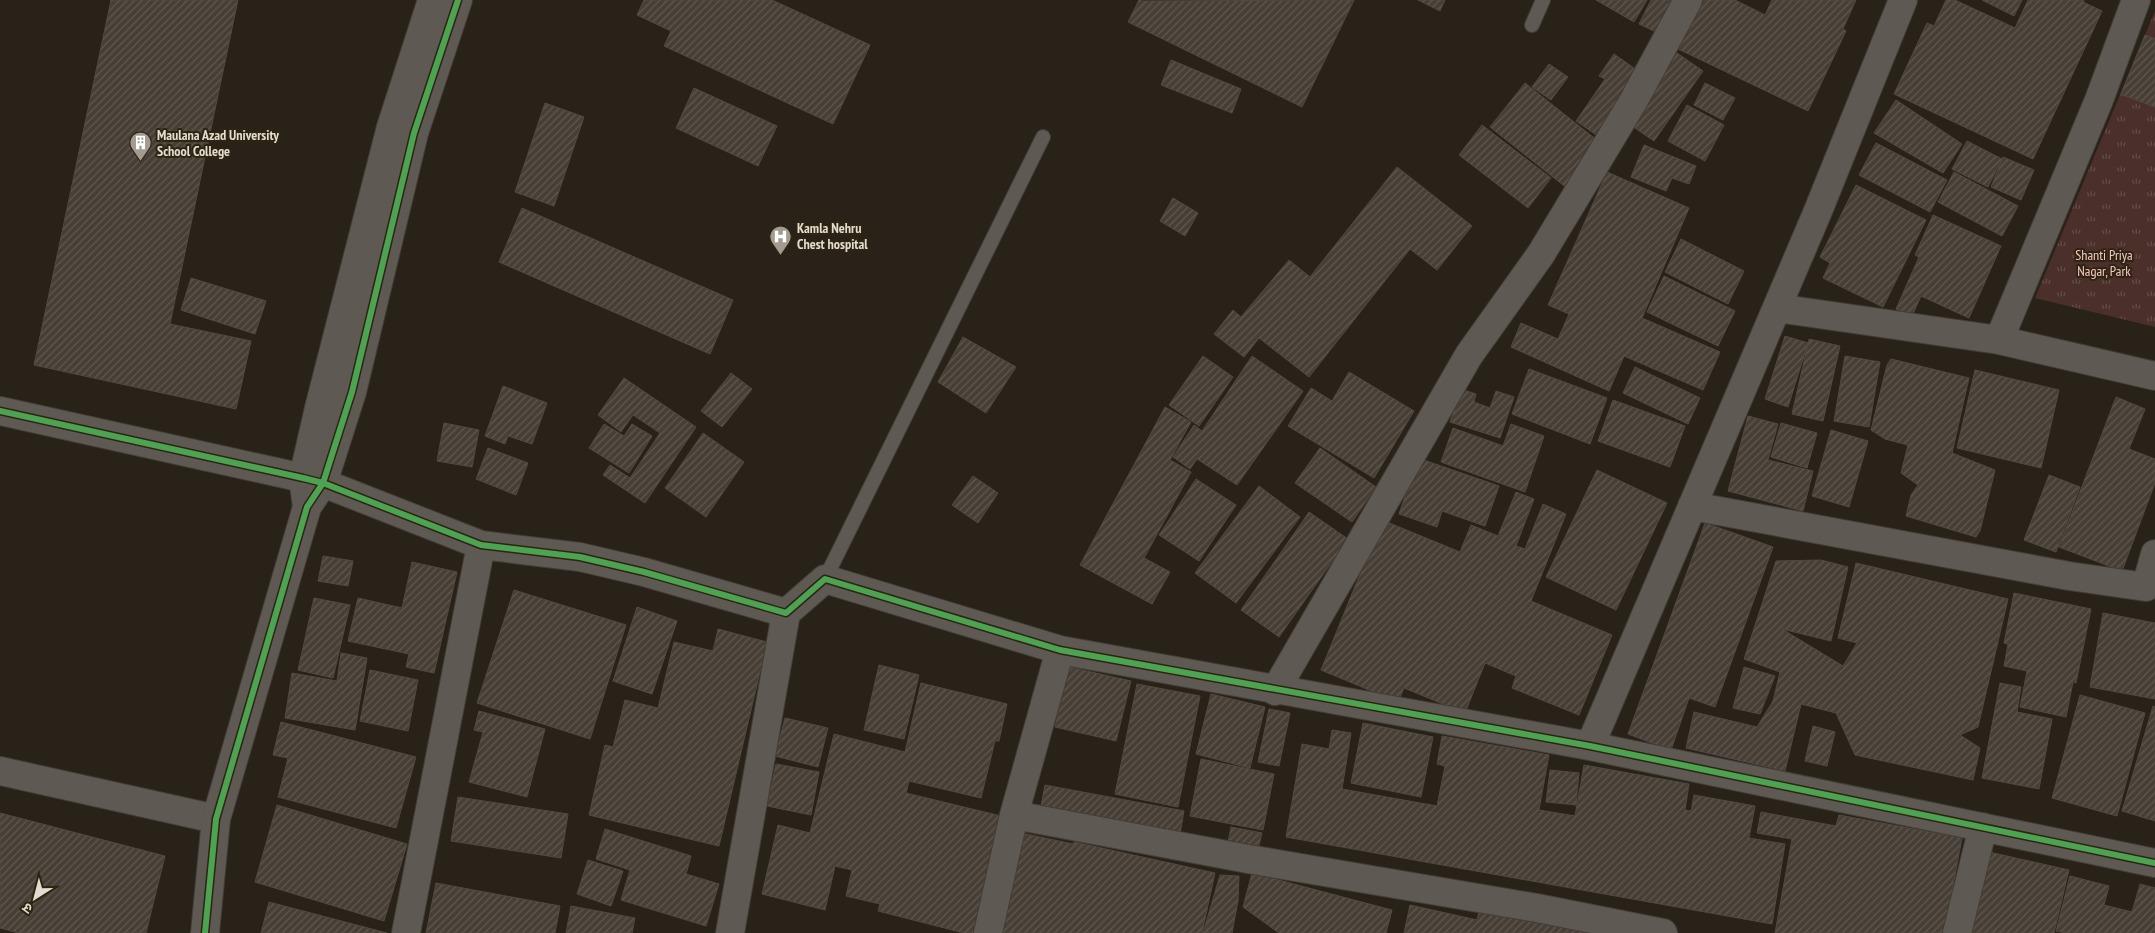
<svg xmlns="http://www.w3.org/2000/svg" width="2155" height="933" font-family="'PT Sans Narrow','Noto Sans Devanagari',sans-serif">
<defs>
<pattern id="park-tufts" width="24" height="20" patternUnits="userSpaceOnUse" patternTransform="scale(1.25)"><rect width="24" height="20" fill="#4a2f2b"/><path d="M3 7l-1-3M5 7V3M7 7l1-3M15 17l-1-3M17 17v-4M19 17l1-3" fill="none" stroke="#644d49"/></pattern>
<pattern id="building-hatch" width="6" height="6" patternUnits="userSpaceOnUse" patternTransform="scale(1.25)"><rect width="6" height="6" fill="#473e35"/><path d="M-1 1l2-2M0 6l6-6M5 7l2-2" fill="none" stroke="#615951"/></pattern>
</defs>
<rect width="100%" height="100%" fill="#282218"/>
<!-- park -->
<path fill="url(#park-tufts)" d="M2155 11V327L2035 298Z"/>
<!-- building -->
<path fill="url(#building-hatch)" stroke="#514a43" d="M111 0H238L170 324 251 341 236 409 34 365Z
M644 0H772L870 45 833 124 664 46 671 31 637 15Z
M1139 0 1142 1 1354 0 1302 107 1128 22Z
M1418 0H1445L1440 11Z
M1596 0H1647L1634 22Z
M1651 0H1673L1660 34 1639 24Z
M1696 0H1735L1765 15 1772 0H1856L1843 29 1846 31 1808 111 1674 47Z
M1946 0H1955L2015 28 2028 0H2084L2083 2 2102 11 2033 159 1894 94 1927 23 1934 26Z
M1982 0H2022L2014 16Z
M2145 35 2155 39V107L2121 94Z
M1674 51 1703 71 1654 141 1629 124Z
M1614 54 1641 73 1598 136 1576 121 1605 79 1599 76Z
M1171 60 1241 89 1232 113 1161 85Z
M1549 64 1568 77 1551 100 1532 87Z
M1525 83 1603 145 1568 189 1490 127Z
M1705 83 1735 98 1723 120 1694 105Z
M694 88 777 126 758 166 676 128Z
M1896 100 1962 144 1943 173 1874 133Z
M545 103 584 117 554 206 515 192Z
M1687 105 1724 125 1705 161 1668 141Z
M1482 125 1551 178 1528 208 1459 155Z
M1967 141 2002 159 1988 187 1952 169Z
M1876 143 1947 180 1930 212 1859 175Z
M1644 145 1696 166 1689 184 1672 178 1666 191 1631 177Z
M2003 157 2034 170 2021 200 1991 187Z
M1397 167 1472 226 1437 270 1410 249 1309 377 1259 338 1244 357 1214 334 1233 310 1241 317 1289 260 1310 277Z
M1607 172 1689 208 1642 318 1720 352 1703 390 1624 356 1609 391 1511 347 1521 323 1558 339 1569 314 1548 305Z
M1954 172 2018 206 2002 236 1938 202Z
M1856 185 1926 220 1883 307 1823 278 1830 263 1820 257Z
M1173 198 1198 213 1185 236 1160 221Z
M522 208 733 300 710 354 499 262Z
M1933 215 2001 246 1969 318 1921 296 1912 316 1896 309 1919 257 1915 255Z
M1681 239 1744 271 1728 304 1665 272Z
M1664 276 1735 311 1718 346 1647 312Z
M191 278 266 301 255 334 181 310Z
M1785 336 1808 343 1788 407 1765 399Z
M963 337 1016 367 986 413 938 382Z
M1809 339 1840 346 1823 421 1792 414Z
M1203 356 1233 377 1199 426 1169 405Z
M1252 356 1303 391 1237 485 1197 459 1190 469 1173 457 1194 425 1202 431Z
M1845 356 1880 362 1869 427 1834 421Z
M1891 359 1969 378 1952 453 1995 470 1980 531 1976 537 1906 516 1911 495 1918 485 1901 473 1908 445 1885 439 1871 430 1887 365Z
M1635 367 1700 398 1688 424 1623 393Z
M1529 369 1607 398 1590 444 1512 414Z
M1975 370 2059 390 2041 468 1957 448Z
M1349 372 1414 411 1374 478 1288 426 1311 388 1332 401Z
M731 373 752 389 722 427 701 411Z
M624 378 696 427 645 503 603 475 610 465 630 478 660 433 633 415 621 432 598 415Z
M503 386 547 403 532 444 508 436 505 444 485 436Z
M1461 389 1476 394 1474 402 1490 408 1496 391 1514 397 1500 438 1450 422Z
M2116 397 2145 409 2129 449 2155 459V483L2122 571 2059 547Z
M1613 400 1685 426 1670 467 1598 441Z
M1165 407 1191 422 1170 460 1191 472 1144 558 1170 572 1152 604 1080 565Z
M1748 416 1778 424 1768 460 1813 471 1803 511 1728 491Z
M444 423 479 430 472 467 437 461Z
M1781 423 1817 433 1807 468 1771 457Z
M604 424 624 436 632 424 652 436 629 473 589 448Z
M1511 424 1544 436 1525 492 1441 462 1453 428 1503 446Z
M1831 430 1868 441 1849 507 1812 496Z
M703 433 744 462 706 517 665 488Z
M488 448 528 463 516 495 476 479Z
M1320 448 1376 487 1352 522 1295 483Z
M1418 458 1499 486 1485 526 1442 511 1437 527 1399 514Z
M1597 470 1667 503 1616 610 1546 577Z
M2049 475 2080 487 2056 552 2024 540Z
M973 476 998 493 978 523 952 505Z
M1196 479 1236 505 1199 561 1159 535Z
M1259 486 1300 517 1236 603 1195 573Z
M1516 492 1534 499 1516 546 1525 549 1543 504 1566 514 1531 601 1612 635 1579 715 1512 688 1516 676 1485 663 1465 713 1404 688 1398 702 1321 670 1382 520 1460 552 1471 525 1498 536Z
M1309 512 1348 539 1279 637 1241 610Z
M1705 523 1773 547 1715 707 1689 698 1671 750 1628 734Z
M323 556 353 561 348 586 318 581Z
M1821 560 1848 567 1831 641 1782 629 1843 666 1857 643 1838 638 1856 563 2008 599 1978 727 1960 735 1980 748 1973 780 1855 755 1836 713 1801 704 1785 771 1686 748 1694 712 1757 727 1773 701 1780 672 1744 659 1776 561Z
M412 562 457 572 434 673 406 667 409 654 348 641 358 598 402 608Z
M514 590 626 625 590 739 477 703Z
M2014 593 2091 609 2076 683 2073 682 2066 717 2020 707 2027 671 2004 666 2008 644 2004 643Z
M314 598 350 605 333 678 298 670Z
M637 607 677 621 652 694 613 681Z
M2103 613 2155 623V699L2090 687Z
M718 629 767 642 719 846 589 815 605 745 613 747 625 700 658 708 674 642 713 651Z
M341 653 367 658 355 730 285 718 292 673 337 681Z
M879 665 919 675 904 739 864 730Z
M1069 667 1131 681 1116 741 1055 727Z
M1744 667 1775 676 1760 714 1733 708Z
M370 670 418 680 408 731 360 721Z
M921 683 1007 704 999 741H995L981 798 909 781 906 793 1005 817 976 933H964L878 911 880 904 846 896 852 870 835 866 825 910 762 894 778 825 810 833 834 734 905 752Z
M2000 683 2021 687 2017 712 2052 719 2039 789 1982 778Z
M1137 684 1200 696 1178 807 1115 794Z
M1211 694 1265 707 1250 768 1196 754Z
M2080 695 2145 713 2117 816 2052 798Z
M2153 706 2155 707V821L2122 811Z
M1269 709 1290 713 1279 766 1258 762Z
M479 711 545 729 527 797 469 782 483 732 474 730Z
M785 718 828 728 818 767 775 756Z
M281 722 416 757 396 828 278 797 288 758 273 755Z
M1363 723 1433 737 1421 797 1351 783Z
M1813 726 1835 732 1827 766 1805 761Z
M1332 730 1351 733 1342 789 1437 806 1445 766 1437 764 1442 736 1549 755 1539 810 1575 816 1584 765 1689 784 1685 810 1691 811 1694 795 1755 806 1749 838 1785 844 1772 924 1286 837 1302 744 1329 749Z
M1201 759 1274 774 1263 830 1190 816Z
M776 764 819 772 811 815 767 806Z
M1550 770 1579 773 1576 805 1546 802Z
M1045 785 1184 811 1180 834 1041 806Z
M458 797 568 814 561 858 451 841Z
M277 805 407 844 384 921 255 882Z
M1761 812 1836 826 1839 815 1962 838 1944 933H1775L1792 839 1757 833Z
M0 813 165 856 146 933H19L0 928Z
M1231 827 1262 833 1257 853 1227 847Z
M605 829 691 856 686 874 719 884 706 926 621 900 630 870 596 859Z
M1021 833 1073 844 1074 842 1215 873 1202 933H999Z
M1989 852 2069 870 2054 933H1970Z
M588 860 623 871 611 906 577 894Z
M1252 873 1392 910 1386 933H1279L1243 907Z
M1220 875 1239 876 1238 901 1232 933H1203Z
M2070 876 2109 886 2104 905 2132 912 2140 884 2155 888V933H2066L2056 931Z
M436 883 560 906 555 933H426Z
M269 902 387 933H261Z
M1410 905 1477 920 1480 907 1595 933H1404Z
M571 906 635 918 632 933H566Z"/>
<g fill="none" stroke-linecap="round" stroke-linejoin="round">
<defs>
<path id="lane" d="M1532 25 1543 0
M825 579 1043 137"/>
<path id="street" d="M1777 308 1999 340 2155 376
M1999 340 2099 100 2136 0
M0 411 303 478 323 483 481 545 580 557 644 572 786 613 825 579 1060 650 1590 746 2155 863
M1692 506 2069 576 2146 587 2155 554
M1275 691 1469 355 1541 254 1634 100 1688 0
M1590 746 1818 211 1903 0
M0 771 216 819
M1014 815 1248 859 1537 908 1663 933
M406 933 481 545
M730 933 786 613
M988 933 1014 815 1060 650
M1957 933 1983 827"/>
<path id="secondary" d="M307 507 303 478 319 408 391 127 432 0
M205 933 216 819 307 507 323 483 352 392 414 133 458 0"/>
</defs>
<!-- lane casing -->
<use href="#lane" stroke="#423d36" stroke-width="16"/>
<!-- street casing -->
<use href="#street" stroke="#423d36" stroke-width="30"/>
<!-- secondary casing -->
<use href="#secondary" stroke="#423d36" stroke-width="30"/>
<!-- lane -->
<use href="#lane" stroke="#5e5952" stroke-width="14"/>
<!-- street -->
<use href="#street" stroke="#5e5952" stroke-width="28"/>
<!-- secondary -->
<use href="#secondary" stroke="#5e5952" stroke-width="28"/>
<defs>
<path id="cycleway" d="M0 411 303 478 323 483 481 545 580 557 644 572 786 613 825 579 1060 650 1590 746 2155 863
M205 933 216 819 307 507 323 483 352 392 414 133 458 0"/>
</defs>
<!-- cycleway casing -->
<use href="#cycleway" stroke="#2e2412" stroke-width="9"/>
<!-- cycleway -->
<use href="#cycleway" stroke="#4ca352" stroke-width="6"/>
</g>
<!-- icons -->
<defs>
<symbol id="building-pin" viewBox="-11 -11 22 30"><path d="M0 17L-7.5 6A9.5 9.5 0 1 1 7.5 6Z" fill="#a29b90" stroke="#2e2412"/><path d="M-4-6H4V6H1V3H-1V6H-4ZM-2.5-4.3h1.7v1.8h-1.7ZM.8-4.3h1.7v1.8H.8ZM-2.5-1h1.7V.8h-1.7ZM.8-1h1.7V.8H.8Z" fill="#fff"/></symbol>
<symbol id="hospital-pin" viewBox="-11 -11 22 30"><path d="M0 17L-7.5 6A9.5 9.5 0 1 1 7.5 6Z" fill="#a29b90" stroke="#2e2412"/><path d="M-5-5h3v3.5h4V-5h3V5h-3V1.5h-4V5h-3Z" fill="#fff"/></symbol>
</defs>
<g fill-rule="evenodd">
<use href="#building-pin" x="128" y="130" width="25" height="34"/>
<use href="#hospital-pin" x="768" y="224" width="25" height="34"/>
</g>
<g text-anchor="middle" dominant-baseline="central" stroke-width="4" stroke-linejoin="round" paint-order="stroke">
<!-- poi labels -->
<g font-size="14" font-weight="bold" fill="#e3dcd1" stroke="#2e2412" text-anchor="start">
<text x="157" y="135">Maulana Azad University<tspan x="157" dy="16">School College</tspan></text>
<text x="797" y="228">Kamla Nehru<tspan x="797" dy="16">Chest hospital</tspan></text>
</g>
<!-- park labels -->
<g font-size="14" fill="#f7c7c3" stroke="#2e2412">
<text x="2104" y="255">Shanti Priya<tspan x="2104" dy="16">Nagar, Park</tspan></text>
</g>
</g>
<!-- north arrow -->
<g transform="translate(35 898) rotate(216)" stroke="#2e2412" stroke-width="4" paint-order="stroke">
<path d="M0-4L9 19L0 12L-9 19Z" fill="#e3dcd1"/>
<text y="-8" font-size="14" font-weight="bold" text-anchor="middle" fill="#e3dcd1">उ</text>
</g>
</svg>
